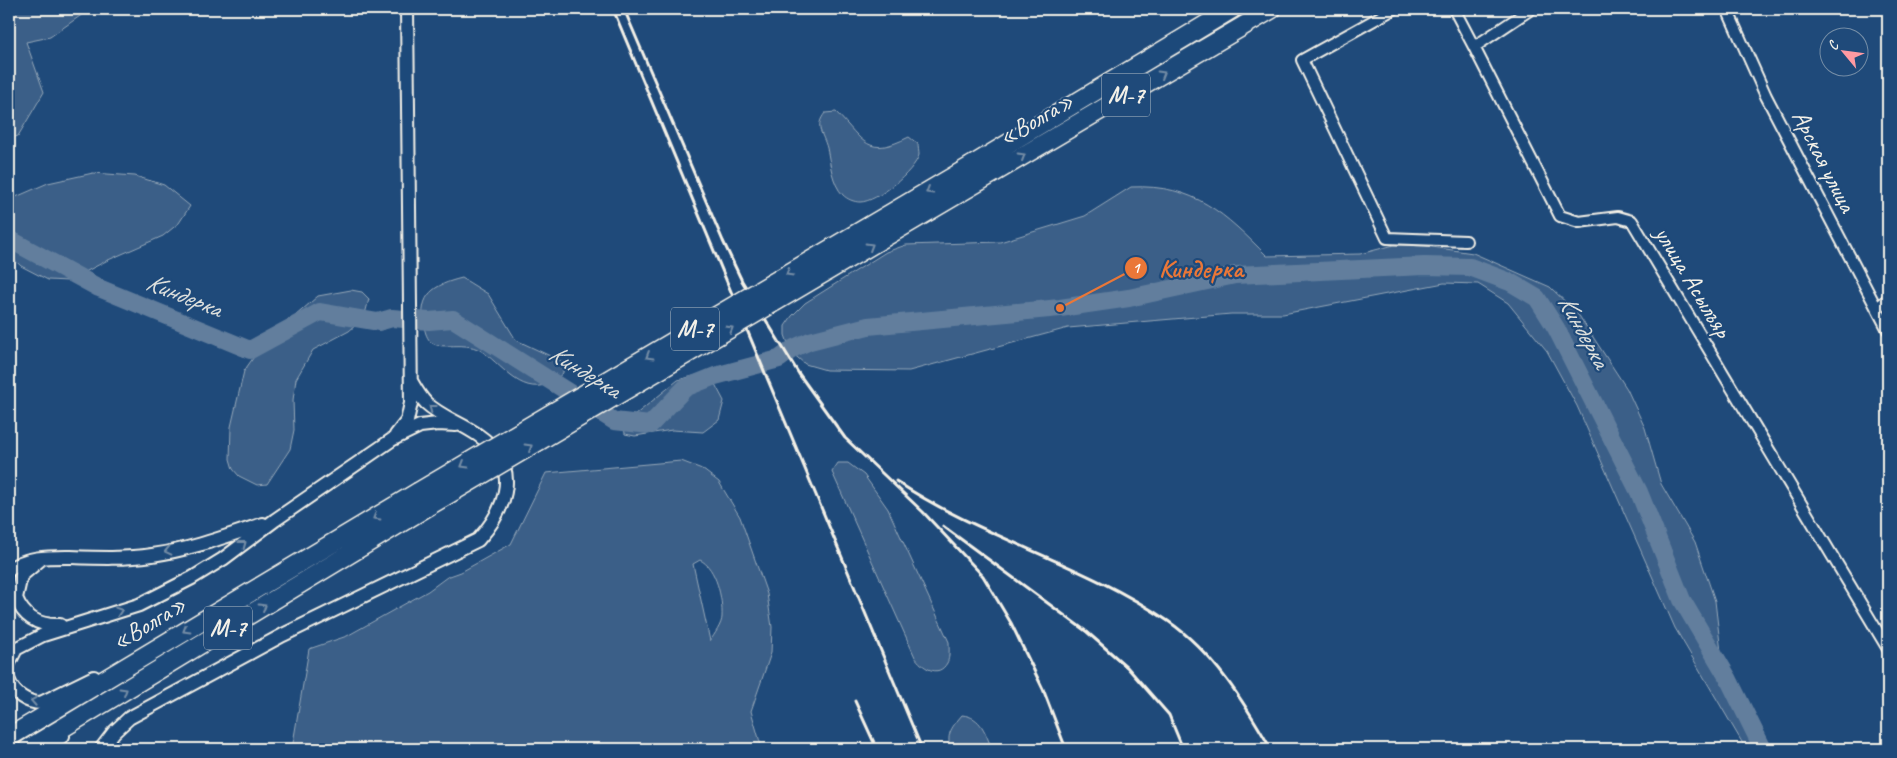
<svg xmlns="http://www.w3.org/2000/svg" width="1897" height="758" font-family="Caveat,sans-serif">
<rect width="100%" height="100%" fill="#1f4a7a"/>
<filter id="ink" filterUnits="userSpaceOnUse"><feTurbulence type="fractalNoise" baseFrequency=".02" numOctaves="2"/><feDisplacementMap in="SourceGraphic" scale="10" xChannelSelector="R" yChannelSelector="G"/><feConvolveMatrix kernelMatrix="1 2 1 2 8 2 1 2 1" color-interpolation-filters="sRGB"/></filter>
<g filter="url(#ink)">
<!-- green -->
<path fill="#3a5f88" stroke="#97a8b8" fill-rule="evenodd" d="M9 9H90L50 37 26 42 44 92 18 136 9 139Z
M836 112C865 142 867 158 909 137L918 144C918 147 919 152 919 155 914 172 877 202 860 202 854 202 847 199 843 195 832 184 830 162 827 148 823 133 814 127 825 113Z
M93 173 135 176 164 185 190 206 179 223 163 236 106 261 68 281 48 280 21 266 9 255V200L48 183Z
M1131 187C1195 184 1225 214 1267 256L1360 254 1394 245 1425 246 1473 253 1550 287 1578 314 1627 389 1645 428 1661 484 1695 542 1715 601 1721 652 1770 749H1746L1675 628 1577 406 1547 351 1508 303 1478 284 1444 283 1283 314H1231L1068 328 909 371 826 370 805 364 791 352 785 335V326L792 316 805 303 886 252 906 245 1000 242 1085 216Z
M462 278 488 294 516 340 563 362V373C559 376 553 383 548 384 519 395 501 363 480 350 463 341 442 350 432 343 427 339 425 332 424 326 418 294 434 285 462 278Z
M351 290 362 292 369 299 364 318 349 331 313 350 296 379 293 400 294 430 290 449 267 484 257 485 239 476 233 469 230 459 231 427 244 371 263 344 318 296Z
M697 375 715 384 724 401 719 420 703 432 672 430 635 436 625 434 624 424 678 380Z
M681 461 702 469 719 482 740 517 767 594 772 627 771 653 751 711 762 749H292L309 649 347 636 428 591 447 577 461 572 511 544 546 473ZM700 560C716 567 723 599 722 617 722 624 714 635 710 641L693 564Z
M838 463H848L864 475 888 509 949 642C949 648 950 658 947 663 938 679 922 667 915 657L832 472Z
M962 715C982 717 985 733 992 749H951C945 734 953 726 962 715Z"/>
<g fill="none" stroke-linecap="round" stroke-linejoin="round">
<!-- river -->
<path stroke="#627e9d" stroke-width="18" d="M9 239 99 288 250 350 320 312 378 322 392 318 429 321 453 319 614 421 650 425 685 388 715 376 779 359 794 348 810 341 868 326 1060 308 1129 298 1235 275 1424 266 1470 267 1510 282 1537 298 1556 328 1639 492 1682 600 1728 678 1763 749"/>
<defs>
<path id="minor" d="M1394 9 1302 60 1387 238 1466 241
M1454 9 1474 47
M1531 9 1474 47 1560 216 1579 222 1618 217 1632 221 1888 649
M1727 9 1766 96 1888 330
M1877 308 1888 299"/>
<path id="tertiary" d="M396 435 407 421 411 403 407 9
M40 560 21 576 16 598C24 618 39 626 60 625
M9 570C25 556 51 557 71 557 98 558 126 559 152 555 190 550 227 536 263 524
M9 663 16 649 43 635 139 605 192 578 223 559 275 520 393 439 420 426 438 424 456 425
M9 681C14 694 27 703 41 703L94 677
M45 749 63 736
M101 749 114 732 129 718 283 635 478 540C508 507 522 465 478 435 461 423 441 417 426 403 420 397 415 388 411 381"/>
<path id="trunk" d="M971 166 1232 9
M980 181 1272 9
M9 737 418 492
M28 749 427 507"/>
</defs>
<!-- minor casing -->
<use href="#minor" stroke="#f4f1e8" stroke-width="14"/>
<!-- tertiary casing -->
<use href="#tertiary" stroke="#f4f1e8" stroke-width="16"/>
<!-- trunk casing -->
<use href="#trunk" stroke="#f4f1e8" stroke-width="21"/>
<!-- minor -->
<use href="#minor" stroke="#1f4a7a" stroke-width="10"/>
<!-- tertiary -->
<use href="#tertiary" stroke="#1f4a7a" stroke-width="12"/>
<!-- trunk -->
<use href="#trunk" stroke="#1f4a7a" stroke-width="18"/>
<!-- rail -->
<path stroke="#f4f1e8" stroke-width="3" d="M613 9 922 749
M624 9 723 241 742 281 799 374 845 438 923 512 983 576 1011 623 1043 689 1066 749
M896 481C981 538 1084 563 1168 621 1214 653 1244 702 1271 749
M943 526 1087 632 1127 667 1169 715 1183 749
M855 701 877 749"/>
<defs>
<path id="trunk-bridge" d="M418 492 971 166
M427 507 980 181"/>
</defs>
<!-- trunk-bridge casing -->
<use href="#trunk-bridge" stroke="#f4f1e8" stroke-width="21" stroke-linecap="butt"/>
<!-- trunk-bridge -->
<use href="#trunk-bridge" stroke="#1f4a7a" stroke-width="18"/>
</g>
<!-- one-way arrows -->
<defs><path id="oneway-chevron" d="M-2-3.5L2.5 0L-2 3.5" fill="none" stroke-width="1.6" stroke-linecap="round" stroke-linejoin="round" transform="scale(1.25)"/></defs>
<g stroke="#748da6">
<use href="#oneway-chevron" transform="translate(1162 74) rotate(-30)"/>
<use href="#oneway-chevron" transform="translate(1022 156) rotate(-30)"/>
<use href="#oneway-chevron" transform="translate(929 191) rotate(149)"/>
<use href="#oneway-chevron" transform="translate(870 246) rotate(-31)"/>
<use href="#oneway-chevron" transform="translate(789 273) rotate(149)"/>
<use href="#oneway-chevron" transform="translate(730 329) rotate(-31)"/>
<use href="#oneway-chevron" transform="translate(649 356) rotate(149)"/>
<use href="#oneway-chevron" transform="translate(432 408) rotate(-142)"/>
<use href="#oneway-chevron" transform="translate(529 447) rotate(-31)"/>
<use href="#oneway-chevron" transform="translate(464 465) rotate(149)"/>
<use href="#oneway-chevron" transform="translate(376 517) rotate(149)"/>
<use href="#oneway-chevron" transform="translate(243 544) rotate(-37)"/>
<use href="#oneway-chevron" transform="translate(168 551) rotate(167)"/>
<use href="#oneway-chevron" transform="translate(263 607) rotate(-31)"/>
<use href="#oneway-chevron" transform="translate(119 611) rotate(-18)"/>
<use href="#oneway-chevron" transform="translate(186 630) rotate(149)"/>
<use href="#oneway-chevron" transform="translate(124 691) rotate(-31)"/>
<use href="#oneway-chevron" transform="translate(34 701) rotate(-169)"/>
</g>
</g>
<g text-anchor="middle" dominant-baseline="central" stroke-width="4.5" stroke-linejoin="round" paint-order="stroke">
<!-- shield labels -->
<g fill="#1f4a7a" stroke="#b4bfc7" stroke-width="1">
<rect x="1102" y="73.5" width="48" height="43" rx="4"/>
<rect x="671" y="307.5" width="48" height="43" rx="4"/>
<rect x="204" y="606.5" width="48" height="43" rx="4"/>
</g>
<g font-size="24" font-weight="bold" fill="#f4f1e8">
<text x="1126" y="95">М-7</text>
<text x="695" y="329">М-7</text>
<text x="228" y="628">М-7</text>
</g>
<!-- street labels -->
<g font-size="25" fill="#f4f1e8" stroke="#1f4a7a">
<text transform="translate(1036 119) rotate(-30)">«Волга»</text>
<text transform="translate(1824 161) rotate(63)">Арская улица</text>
<text transform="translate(1693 282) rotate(59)">улица Асылъяр</text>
<text transform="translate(149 623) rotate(-31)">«Волга»</text>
</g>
<!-- water labels -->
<g font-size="26" font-style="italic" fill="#dee0dd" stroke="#1f4a7a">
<text transform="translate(184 295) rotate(22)">Киндерка</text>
<text transform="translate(1584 331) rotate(61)">Киндерка</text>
<text transform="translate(585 371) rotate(32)">Киндерка</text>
</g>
</g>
<!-- callouts -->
<path fill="none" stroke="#ea7738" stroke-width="2" d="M1060 308L1136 268"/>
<g fill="#ea7738" stroke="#1f4a7a" stroke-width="2">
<circle cx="1060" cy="308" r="5"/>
<circle cx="1136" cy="268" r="12"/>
</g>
<g font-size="15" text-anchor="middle" font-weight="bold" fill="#fff">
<text x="1136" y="273">1</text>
</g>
<g font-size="26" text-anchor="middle" font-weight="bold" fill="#ea7738" stroke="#1f4a7a" stroke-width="4.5" stroke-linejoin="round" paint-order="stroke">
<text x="1201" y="277">Киндерка</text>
</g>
<!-- margin -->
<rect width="1897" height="758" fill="none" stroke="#1f4a7a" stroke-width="30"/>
<rect x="15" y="15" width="1867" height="728" fill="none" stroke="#f4f1e8" stroke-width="2" filter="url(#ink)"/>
<!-- north arrow -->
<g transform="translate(1844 52) rotate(299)"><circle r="24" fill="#1f4a7a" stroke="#748da6"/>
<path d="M0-4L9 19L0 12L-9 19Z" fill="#ff9aa2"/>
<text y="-8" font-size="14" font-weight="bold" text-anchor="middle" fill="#f4f1e8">С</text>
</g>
</svg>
